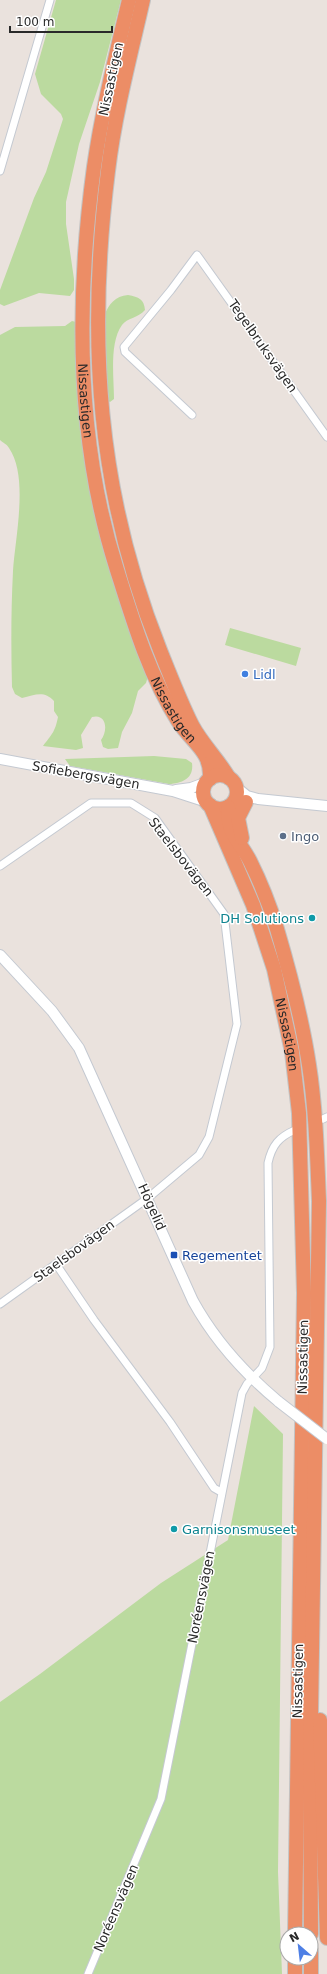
<svg xmlns="http://www.w3.org/2000/svg" width="327" height="1974" font-family="'DejaVu Sans',sans-serif">
<rect width="100%" height="100%" fill="#eae2dd"/>
<!-- green -->
<path fill="#bbda9f" d="M56 0H121L100 82 79 144 66 202V224L74 279V290L70 296 39 293 4 306 0 304V290L34 198 46 172 63 119 61 114 41 94 35 74Z
M128 295C139 297 144 299 145 310 138 318 127 318 122 325 109 343 114 378 114 399L110 402 107 400 104 316C109 304 115 296 128 295Z
M72 321 76 322 90 488 106 560 148 676 146 683 138 691 132 713 122 732 118 748 108 749 103 747 101 740C108 731 107 713 92 717L81 735 83 748 76 750 43 746C52 734 55 732 58 717L54 711V701C44 690 35 695 22 698L15 694 12 687C11 649 11 610 13 571 15 538 29 477 9 448 7 444 3 443 0 440V335L15 327 65 326Z
M230 628 301 648 296 666 225 645Z
M154 756 186 759 192 763C194 778 183 783 169 784L70 766 65 759Z
M254 1406 283 1434 278 1872 282 1974H0V1702L40 1674 161 1583 228 1540Z"/>
<g fill="none" stroke-linecap="round" stroke-linejoin="round">
<defs>
<path id="street" d="M0 171 50 0
M192 415 125 352 124 347 171 290 197 255 327 437
M0 866 91 803H131L155 818 224 914 237 1024 209 1137 199 1155 148 1198 0 1304
M323 1119 327 1117
M56 1264 94 1320 170 1422 214 1488 221 1492
M88 1974 161 1799 242 1393 247 1384 262 1368 270 1347 268 1163C272 1145 279 1137 295 1130"/>
<path id="secondary" d="M0 759 173 791 207 802
M236 787 247 796 258 799 327 806
M176 790 191 788 207 782
M0 955 52 1011 79 1048 193 1301C215 1341 244 1373 279 1402"/>
<g id="highway">
<path id="s1" d="M129 0C116 55 102 111 94 167 76 299 76 442 117 570 133 621 149 675 178 721 192 743 212 751 210 779"/>
<path d="M143 0C130 57 115 113 108 171 87 339 97 492 160 650 170 675 180 701 192 725 202 744 218 759 229 778"/>
<circle cx="220" cy="792" r="17"/>
<path id="s2" d="M210 805 253 905 274 969 292 1052 299 1113 304 1293 295 1934"/>
<path d="M228 807C228 836 238 838 250 861 261 883 270 906 277 929 290 973 302 1019 309 1065 316 1110 317 1155 319 1201L310 1778 311 1934"/>
<path d="M242 838 238 818 246 802"/>
<path d="M320 1720 327 1938"/>
<path d="M311 1951V1974"/>
<path d="M295 1958V1974"/>
</g>
</defs>
<!-- street casing -->
<use href="#street" stroke="#c4c9d1" stroke-width="9"/>
<!-- secondary casing -->
<use href="#secondary" stroke="#c4c9d1" stroke-width="12"/>
<!-- highway casing -->
<use href="#highway" stroke="#c3c3c3" stroke-width="16"/>
<!-- street -->
<use href="#street" stroke="#fff" stroke-width="7"/>
<!-- secondary -->
<use href="#secondary" stroke="#fff" stroke-width="10"/>
<!-- highway -->
<use href="#highway" stroke="#ec8d66" stroke-width="14"/>
<defs>
<path id="secondary-bridge" d="M279 1402 327 1439"/>
</defs>
<!-- secondary-bridge casing -->
<use href="#secondary-bridge" stroke="#c4c9d1" stroke-width="12" stroke-linecap="butt"/>
<!-- secondary-bridge -->
<use href="#secondary-bridge" stroke="#fff" stroke-width="10"/>
</g>
<!-- markers -->
<circle fill="#3f7fe0" stroke="#fff" stroke-width="1.5" cx="245" cy="674" r="4"/>
<circle fill="#5c6f8a" stroke="#fff" stroke-width="1.5" cx="283" cy="836" r="4"/>
<g fill="#0f9aa8" stroke="#fff" stroke-width="1.5">
<circle cx="312" cy="918" r="4"/>
<circle cx="174" cy="1529" r="4"/>
</g>
<rect fill="#1a4fb4" stroke="#fff" stroke-width="1.5" x="170" y="1251" width="8" height="8" rx="2"/>
<g text-anchor="middle" dominant-baseline="central" stroke-width="3" stroke-linejoin="round" paint-order="stroke">
<!-- street labels -->
<g font-size="13" fill="#292929" stroke="#fff">
<text transform="translate(111 79) rotate(-78)">Nissastigen</text>
<text transform="translate(263 346) rotate(55)">Tegelbruksvägen</text>
<text stroke="none"><textPath href="#s1" startOffset="405">Nissastigen</textPath></text>
<text stroke="none"><textPath href="#s1" startOffset="729">Nissastigen</textPath></text>
<text transform="translate(86 775) rotate(10)">Sofiebergsvägen</text>
<text transform="translate(181 857) rotate(52)">Staelsbovägen</text>
<text stroke="none"><textPath href="#s2" startOffset="243">Nissastigen</textPath></text>
<text transform="translate(152 1207) rotate(66)">Högelid</text>
<text transform="translate(74 1251) rotate(-36)">Staelsbovägen</text>
<text transform="translate(303 1357) rotate(-89)">Nissastigen</text>
<text transform="translate(201 1597) rotate(-79)">Noréensvägen</text>
<text transform="translate(298 1681) rotate(-89)">Nissastigen</text>
<text transform="translate(116 1908) rotate(-67)">Noréensvägen</text>
</g>
<!-- shop labels -->
<g font-size="13" fill="#366cbe" stroke="#fff" text-anchor="start">
<text x="253" y="674">Lidl</text>
</g>
<!-- service labels -->
<g font-size="13" fill="#4e5e75" stroke="#fff" text-anchor="start">
<text x="291" y="836">Ingo</text>
</g>
<!-- culture labels -->
<g font-size="13" fill="#0d838f" stroke="#fff" text-anchor="end">
<text x="304" y="918">DH Solutions</text>
<text x="182" y="1529" text-anchor="start">Garnisonsmuseet</text>
</g>
<!-- transit labels -->
<g font-size="13" fill="#164399" stroke="#fff" text-anchor="start">
<text x="182" y="1255">Regementet</text>
</g>
</g>
<!-- north arrow -->
<g transform="translate(299 1946) rotate(332)"><circle r="19" fill="#ffffff" stroke="#a9a9a9"/>
<path d="M0-3L7 15L0 10L-7 15Z" fill="#4e7fe5"/>
<text y="-6" font-size="11" font-weight="bold" text-anchor="middle" fill="#292929">N</text>
</g>
<!-- scale -->
<path d="M10 26v6h102v-6" fill="none" stroke="#292929" stroke-width="2"/>
<text x="16" y="26" font-size="12" fill="#292929" stroke="#ffffff" stroke-width="3" paint-order="stroke">100 m</text>
</svg>
